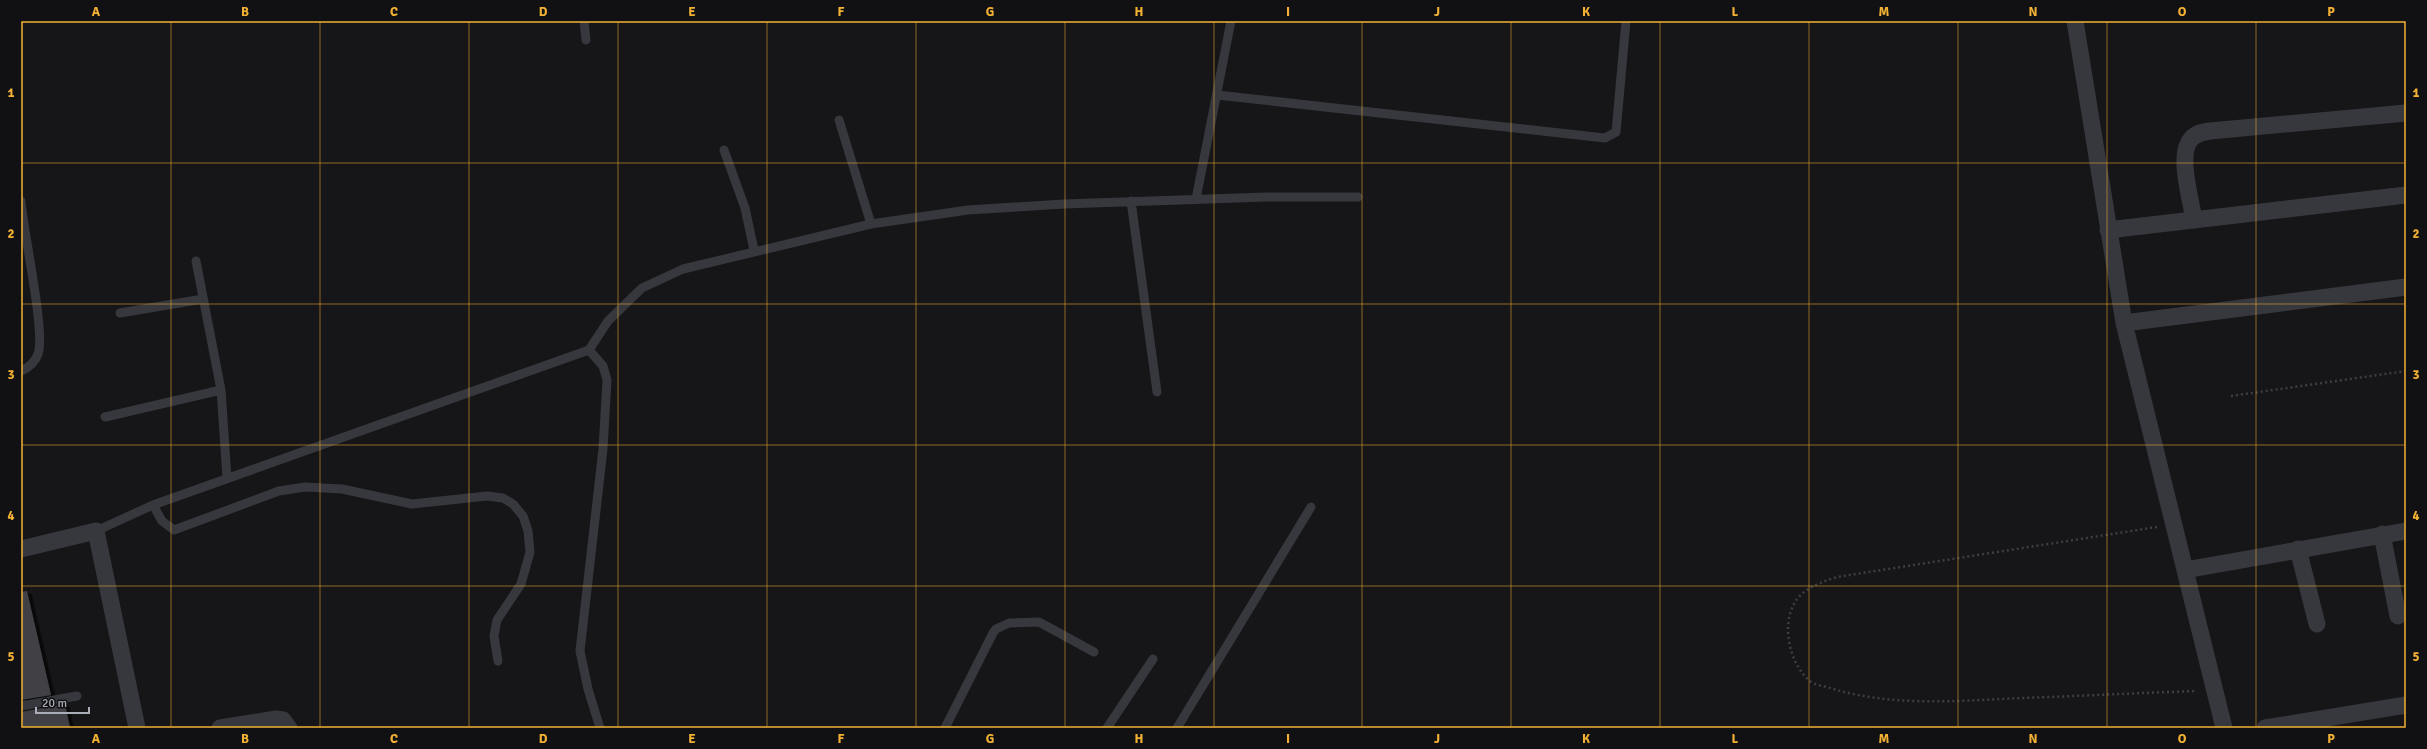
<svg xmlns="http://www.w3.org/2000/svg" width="2427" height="749" font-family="Signika,sans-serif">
<defs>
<filter id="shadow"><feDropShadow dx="4.5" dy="2.5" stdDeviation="0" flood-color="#0009"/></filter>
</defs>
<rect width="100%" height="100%" fill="#161618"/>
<!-- building -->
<path fill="#404145" filter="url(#shadow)" d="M27 591 51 695 21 700V592Z
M65 704 70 728H23L21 712Z"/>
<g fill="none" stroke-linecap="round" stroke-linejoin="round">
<!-- path -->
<path stroke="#3d3f44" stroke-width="2.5" stroke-dasharray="2 3" stroke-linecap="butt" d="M2231 396 2406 371
M2157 527 1837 577C1815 584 1796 591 1790 614 1784 636 1792 666 1810 681 1814 685 1824 686 1830 688 1892 707 1957 701 2022 698 2080 696 2138 693 2197 691"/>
<!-- service -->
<path stroke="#37383d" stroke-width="9" d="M584 21 586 40
M1217 95 1605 138 1616 132 1626 21
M839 120 871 224
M724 150 745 208 754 250
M1196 199 1231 21
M21 201C23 230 46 334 38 354 35 362 28 368 21 371
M1131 201 1157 392
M196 261 221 390 227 478
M120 313 203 299
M589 350 603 366 607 380 603 449 580 651 588 689 600 728
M105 417 221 390
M153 505 162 521 174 530 279 491 305 487 342 489 412 504 487 496 503 498 513 504 523 516 528 531 530 552 521 584 497 620 494 636 498 661
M96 531 153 505 589 350 608 321 642 288 683 269 871 224 968 210 1064 204 1266 197H1358
M21 706 77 696
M945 728 993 633 996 629 1009 623 1039 622 1094 652
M1107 728 1153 659
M1177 728 1311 507"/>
<!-- minor -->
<path stroke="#37383d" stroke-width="17" d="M2075 21 2124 323 2224 728
M2194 220C2191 200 2177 154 2191 139 2196 133 2203 132 2210 131L2406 113
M2108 230 2406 195
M2124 323 2406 287
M2382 534 2398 616
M21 549 96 531 137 728
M2298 549 2317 624
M2185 570 2406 531
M220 728 276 719 283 720 289 728
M2265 728 2406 705"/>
</g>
<!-- grid -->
<path fill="none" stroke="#f2b134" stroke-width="1" stroke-opacity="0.55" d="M171 21V728M320 21V728M469 21V728M618 21V728M767 21V728M916 21V728M1065 21V728M1214 21V728M1362 21V728M1511 21V728M1660 21V728M1809 21V728M1958 21V728M2107 21V728M2256 21V728M21 163H2406M21 304H2406M21 445H2406M21 586H2406"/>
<!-- border -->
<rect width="2427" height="749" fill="none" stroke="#111113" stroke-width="44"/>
<!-- scale -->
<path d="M36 707v6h53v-6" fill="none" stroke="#a8adb8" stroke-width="2"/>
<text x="42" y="707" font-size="12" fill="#a8adb8" stroke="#111113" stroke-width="3" paint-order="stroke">20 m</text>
<rect x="22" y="22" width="2383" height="705" fill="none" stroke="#f2b134" stroke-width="1.5"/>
<g font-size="13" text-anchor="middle" font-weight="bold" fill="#f2b134">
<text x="96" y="16">A</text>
<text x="245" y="16">B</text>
<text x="394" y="16">C</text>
<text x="543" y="16">D</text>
<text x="692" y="16">E</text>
<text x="841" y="16">F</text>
<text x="990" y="16">G</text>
<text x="1139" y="16">H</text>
<text x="1288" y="16">I</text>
<text x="1437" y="16">J</text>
<text x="1586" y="16">K</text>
<text x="1735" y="16">L</text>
<text x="1884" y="16">M</text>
<text x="2033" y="16">N</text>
<text x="2182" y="16">O</text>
<text x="2331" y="16">P</text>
<text x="11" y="97">1</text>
<text x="2416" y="97">1</text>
<text x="11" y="238">2</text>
<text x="2416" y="238">2</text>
<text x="11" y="379">3</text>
<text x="2416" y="379">3</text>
<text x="11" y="520">4</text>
<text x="2416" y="520">4</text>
<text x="11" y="661">5</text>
<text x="2416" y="661">5</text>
<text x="96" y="743">A</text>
<text x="245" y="743">B</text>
<text x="394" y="743">C</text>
<text x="543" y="743">D</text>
<text x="692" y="743">E</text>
<text x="841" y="743">F</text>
<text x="990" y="743">G</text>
<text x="1139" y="743">H</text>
<text x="1288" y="743">I</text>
<text x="1437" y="743">J</text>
<text x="1586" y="743">K</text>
<text x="1735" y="743">L</text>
<text x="1884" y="743">M</text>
<text x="2033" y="743">N</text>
<text x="2182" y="743">O</text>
<text x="2331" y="743">P</text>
</g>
</svg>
